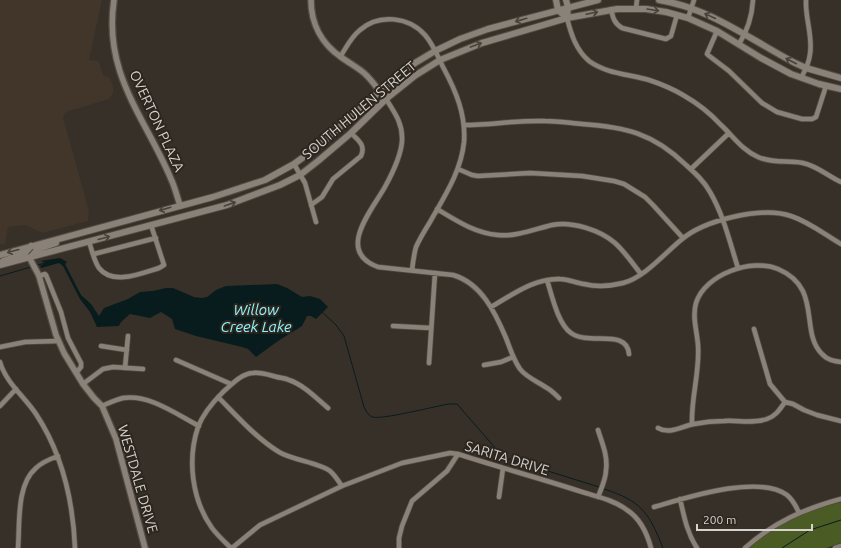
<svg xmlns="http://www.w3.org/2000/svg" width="841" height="548" font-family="Ubuntu,sans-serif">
<rect width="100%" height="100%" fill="#363028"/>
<!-- built -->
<path fill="#413629" d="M0 0H102L89 60 99 61 103 75 110 78 113 85V93L109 99 66 112 63 117 89 211 88 221 43 233 25 225 8 227 5 245 0 244Z"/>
<!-- green -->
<path fill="#4b5b24" d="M841 502V543L826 548H749C774 523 807 511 841 502Z"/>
<!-- water -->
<path fill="#081c1d" d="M60 258 67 262 65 264 81 295 91 304 99 316 104 308 128 299 140 292 153 291 166 288H173L194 297 201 298 207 297 216 290 226 286 277 284 287 288 302 297 310 296 320 299 328 307 316 319 311 316H307L302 326 278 341 256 357 248 349 242 347 196 336 175 329 172 319 161 312 150 318 130 314 121 322 119 326 97 327 90 312 80 299 63 266 59 263 41 268 40 266 45 263 41 261Z"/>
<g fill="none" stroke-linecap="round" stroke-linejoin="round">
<!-- stream -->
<path stroke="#081c1d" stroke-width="1" d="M38 265 45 263
M0 276 31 267
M322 312 336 325 344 336 364 407C366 411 368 415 372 417 382 420 436 406 449 404H457L503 457 599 487
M604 489C642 501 649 513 663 548
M782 548 810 530 841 520"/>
<defs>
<path id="minor" d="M636 8 637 0
M611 9C613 18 614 23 622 28L666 39 671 36 677 15
M567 18C571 34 576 50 589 61 607 74 629 74 649 80 661 84 673 89 683 95 697 103 710 113 721 125 733 136 742 150 758 157 774 164 787 160 803 163 817 166 828 176 841 182
M688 18 694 0
M717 31 707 54 708 55 729 71 762 103 777 112 802 119H812L816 117 826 86
M739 44C748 30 752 16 753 0
M340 57C346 48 351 37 360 30 379 13 409 17 425 35 433 44 438 57 443 67 456 91 466 115 464 142 461 172 444 197 430 222 425 230 420 238 416 247 414 254 413 262 412 270
M801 78C805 71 809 63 810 54 813 36 805 18 806 0
M386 99C395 113 403 124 402 141 401 156 393 172 386 185 374 208 334 251 378 267L453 275C481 283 495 312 506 338 510 348 513 359 520 369 526 377 538 382 547 388 551 390 555 394 559 398
M464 125C491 125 518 120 545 121 557 121 570 123 582 124 625 127 653 133 686 165 695 173 704 181 710 192 724 216 730 243 738 268
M294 164 305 183 316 222
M458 169 472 175 478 176 530 173 582 176 614 181 624 184 645 197 653 205 683 238
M691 169 729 133
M311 205 322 197 333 179 361 156C366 145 358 140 351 133
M437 209C457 221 475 233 498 235 516 237 535 229 552 225 572 221 600 230 615 243 625 252 633 264 641 274
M89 242C92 250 94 261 99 268 113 286 142 273 159 268L164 265 151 225
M94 254 156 238
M39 276 45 274 46 275 61 312 68 338 81 363V367L76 373
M547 280C552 296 558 324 571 333 589 346 627 328 629 354
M491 307C512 295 534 278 560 279 568 279 576 283 584 284 596 287 611 286 623 283 644 278 665 253 681 240 704 220 762 206 791 216 809 222 824 234 841 244
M393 326 431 328
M754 329 770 384 785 402 793 404 804 410 817 415 841 421
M101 346 127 350
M0 347 25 342 59 341
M176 360 231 384
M0 362C6 383 25 397 36 414 63 455 73 500 75 548
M429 363 435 273
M484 365 501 362 513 357
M125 368 128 336
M83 384 103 369 113 367 143 369
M218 397C237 416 256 438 279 452 292 460 320 463 330 471 335 475 338 481 342 486
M0 406 16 389
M102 406C109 403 115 400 123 398 149 394 176 414 199 426
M692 424C691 397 700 372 698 345 697 331 692 317 696 303 705 274 752 258 778 269 823 288 799 331 822 354 827 360 834 361 841 362
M658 428C670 435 682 426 694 424 704 422 714 421 724 421 739 420 753 424 767 419 776 416 780 409 785 402
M499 497 503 468
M598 497C601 489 606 479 606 470 608 456 602 443 598 430
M680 499C684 516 687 533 697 548
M654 507C686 498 758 474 787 495 793 500 796 506 799 513
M18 548C20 524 16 485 36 468 42 462 50 459 58 456
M231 548C225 542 218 536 212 528 192 500 187 460 198 427 203 414 214 401 223 392 231 385 242 373 253 373 261 372 269 375 277 377 281 378 285 378 289 380 304 385 316 398 328 408
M232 548 260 525 342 486 402 463 450 453 458 454C498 467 539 478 579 491 595 496 614 500 627 510 641 519 647 533 651 548
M399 548V538L402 526 412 501 447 471 458 454
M745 548C774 522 804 509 841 499
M835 548 841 546"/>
<path id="tertiary" d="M114 0C103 74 145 117 171 179 175 187 177 197 180 205
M311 0C311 24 322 44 341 57 349 63 357 67 364 73 373 81 378 90 386 99
M30 258C32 264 36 269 39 276L56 335 64 353 83 384 94 398 102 406 116 439 145 548"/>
<path id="secondary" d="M556 0 558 10 567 18
M566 0 568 7 567 18
M659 0C710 8 751 40 795 63L806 68 841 78
M0 255 213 197 265 180 294 164 316 148 394 79 415 63 435 51 460 39 488 29 598 0
M30 258 38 249 56 243
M3 261 24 254 31 246
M0 265 227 205 280 185 300 175 318 161 351 133 386 99 416 75 440 60 482 43 567 18 617 9H646L666 12 688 18 717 31 761 58 791 74 819 84 841 89"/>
</defs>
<!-- minor casing -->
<use href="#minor" stroke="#524c46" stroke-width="6"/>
<!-- tertiary casing -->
<use href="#tertiary" stroke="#524c46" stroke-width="8"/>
<!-- secondary casing -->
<use href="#secondary" stroke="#524c46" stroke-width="8"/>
<!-- minor -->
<use href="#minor" stroke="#8a8279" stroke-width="4.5"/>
<!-- tertiary -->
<use href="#tertiary" stroke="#8a8279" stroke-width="5.5"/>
<!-- secondary -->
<use href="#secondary" stroke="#8a8279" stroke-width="6"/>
</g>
<!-- one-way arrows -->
<defs><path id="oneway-shaft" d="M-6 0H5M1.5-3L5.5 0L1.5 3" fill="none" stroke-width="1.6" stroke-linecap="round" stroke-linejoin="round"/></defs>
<g stroke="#48423a">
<use href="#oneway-shaft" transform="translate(653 10) rotate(9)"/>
<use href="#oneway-shaft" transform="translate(592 13) rotate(-12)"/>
<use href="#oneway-shaft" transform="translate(710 16) rotate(-155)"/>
<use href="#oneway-shaft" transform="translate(521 20) rotate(164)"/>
<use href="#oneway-shaft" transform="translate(476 45) rotate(-20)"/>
<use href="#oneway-shaft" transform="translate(791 61) rotate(-153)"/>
<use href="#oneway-shaft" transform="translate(230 204) rotate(-19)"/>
<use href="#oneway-shaft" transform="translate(165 209) rotate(164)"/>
<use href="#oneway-shaft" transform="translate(104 238) rotate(-15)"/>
<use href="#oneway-shaft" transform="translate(13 251) rotate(165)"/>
</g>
<g text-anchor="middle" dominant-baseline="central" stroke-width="4" stroke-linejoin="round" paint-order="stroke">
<!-- street labels -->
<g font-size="14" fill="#d6d2cd" stroke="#2c261f">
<text transform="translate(359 110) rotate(-40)">SOUTH HULEN STREET</text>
<text transform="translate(157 121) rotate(65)">OVERTON PLAZA</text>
<text transform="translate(507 458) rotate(17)">SARITA DRIVE</text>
<text transform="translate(138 479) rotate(74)">WESTDALE DRIVE</text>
</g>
<!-- water labels -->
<g font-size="15" font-style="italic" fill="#90f4fc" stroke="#2c261f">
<text x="256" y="309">Willow<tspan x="256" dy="17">Creek Lake</tspan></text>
</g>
</g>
<!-- scale -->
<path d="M697 524v6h115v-6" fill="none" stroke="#d6d2cd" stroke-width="2"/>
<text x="703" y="524" font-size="12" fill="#d6d2cd" stroke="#2c261f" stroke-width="3" paint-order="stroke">200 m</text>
</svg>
